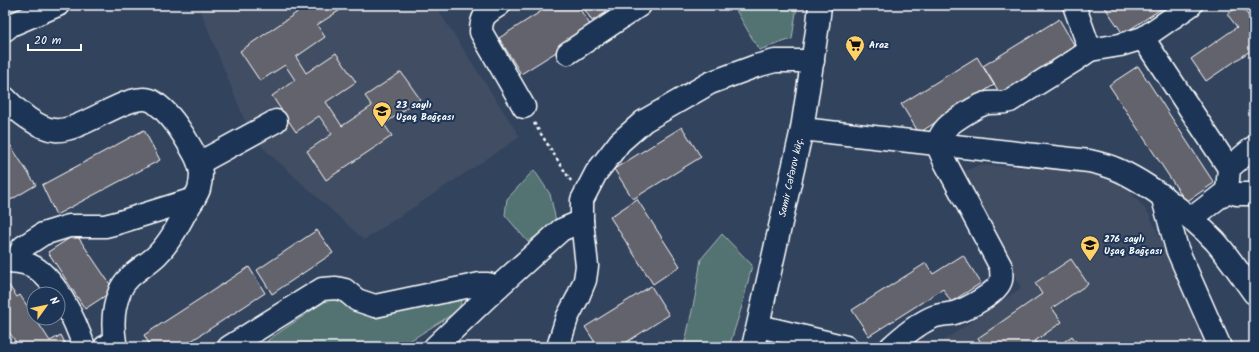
<svg xmlns="http://www.w3.org/2000/svg" width="1259" height="352" font-family="Kalam,sans-serif">
<rect width="100%" height="100%" fill="#32435e"/>
<filter id="ink" filterUnits="userSpaceOnUse"><feTurbulence type="fractalNoise" baseFrequency=".025" numOctaves="2"/><feDisplacementMap in="SourceGraphic" scale="8" xChannelSelector="R" yChannelSelector="G"/><feConvolveMatrix kernelMatrix="1 2 1 2 8 2 1 2 1" color-interpolation-filters="sRGB"/></filter>
<g filter="url(#ink)">
<!-- built -->
<path fill="#414d62" d="M198 5H435L520 137 364 240 262 147 244 119Z
M979 165 1089 170 1110 178 1131 192 1149 214 1209 347H947L943 341 1021 288 965 171Z"/>
<!-- green -->
<path fill="#527272" stroke="#a8b8b8" d="M733 5H797L792 39 759 50Z
M534 170 550 194 556 221 528 242 505 215 507 199Z
M722 234 752 265 742 306 729 347H684L695 297 701 259Z
M463 293 459 310 400 347H266L268 340 330 298 378 318Z"/>
<!-- building -->
<path fill="#64646d" stroke="#fff" d="M303 5H348L317 25 325 37 296 57 306 73 336 53 356 82 326 102 342 126 372 106 365 96 401 72 420 99 384 124 392 136 326 180 307 151 332 134 319 116 296 132 272 96 295 80 285 65 260 81 240 51 305 7Z
M551 5H577L593 29 521 74 499 38Z
M582 5H618L592 21Z
M1105 5H1167L1123 34 1104 6Z
M1241 5 1254 24V56L1250 51 1206 81 1191 59 1237 27 1227 14Z
M1059 19 1076 48 1001 95 983 66Z
M977 57 994 85 919 133 901 104Z
M1138 66 1214 183 1186 202 1109 85Z
M682 127 701 157 633 199 614 169Z
M144 130 160 160 56 215 42 185Z
M5 137 36 185 9 201 5 195Z
M637 199 680 266 653 284 610 217Z
M317 230 333 253 272 294 257 270Z
M76 234 114 290 85 309 48 252Z
M963 255 981 283 951 302 943 289 869 336 852 310 926 263 933 274Z
M1071 259 1088 284 1052 308 1062 322 1035 341 1039 347H1025L1024 346 1022 347H984L978 338 1042 294 1035 283Z
M249 267 265 293 182 347H151L144 335Z
M5 280 17 297 20 295 50 341 61 335 66 345 63 347H19L5 326Z
M651 286 669 315 619 347H598L585 327Z
M1072 336 1080 347H1057Z"/>
<g fill="none" stroke-linecap="round" stroke-linejoin="round">
<defs>
<g id="minor">
<path d="M499 5C487 13 481 15 481 32L524 107"/>
<path d="M5 30 11 25 58 5"/>
<path d="M1143 38 1229 168"/>
<path d="M1090 50 1120 45 1143 38 1191 5"/>
<path d="M568 53 640 5"/>
<path d="M5 98C16 110 38 129 55 130 83 133 132 87 154 102 167 111 175 122 184 136 191 148 200 160 201 174 201 179 200 185 199 189 196 197 190 205 185 213 177 228 169 243 157 255 145 267 126 275 120 291 113 307 112 324 115 342L105 347"/>
<path d="M802 129 1089 161C1098 163 1107 165 1116 169 1147 182 1191 216 1215 241 1229 257 1241 275 1254 293"/>
<path d="M199 163 276 121"/>
<path d="M1227 191 1237 194H1254"/>
<path d="M1162 195 1177 249 1220 347"/>
<path d="M1191 219 1227 191 1229 168 1254 147"/>
<path d="M5 261C13 261 22 262 30 265 55 276 76 322 84 347"/>
<path d="M16 261 23 247 43 234 69 226H105L117 223 194 199"/>
<path d="M759 326 846 347"/>
<path d="M229 347 322 289 336 288 345 290 357 300 375 306 480 284H488L498 287"/>
<path d="M435 347 498 287 561 230 582 221"/>
<path d="M558 347 567 318 578 297 585 280 587 266 582 221V200L596 173 620 142 644 121 710 83 756 66 775 61H813"/>
<path id="s1" d="M753 347 802 129 818 24 820 5"/>
<path d="M891 347C903 336 916 325 931 318 938 314 946 315 954 313 967 309 998 293 1001 280 1002 276 1001 271 1001 267L944 160 937 144C939 138 942 132 947 127 953 121 979 104 988 103 996 102 1001 104 1010 101L1074 61 1090 50 1074 5"/>
</g>
</defs>
<!-- minor casing -->
<use href="#minor" stroke="#fff" stroke-width="25"/>
<!-- path -->
<path stroke="#fff" stroke-width="2.5" stroke-dasharray="3 3" stroke-linecap="butt" d="M534 123 571 181"/>
<!-- minor -->
<use href="#minor" stroke="#1d3557" stroke-width="22"/>
</g>
</g>
<!-- icons -->
<defs>
<symbol id="supermarket-pin" viewBox="-11 -11 22 30"><path d="M0 17L-7.5 6A9.5 9.5 0 1 1 7.5 6Z" fill="#ffd166" stroke="#1d3557"/><path d="M-6-5.5h2.5l.6 2H6L4.5 2H-2.5L-4.4-4H-6ZM-1.5 3.2a1.3 1.3 0 1 0 .1 0ZM3 3.2a1.3 1.3 0 1 0 .1 0Z" fill="#111"/></symbol>
<symbol id="school-pin" viewBox="-11 -11 22 30"><path d="M0 17L-7.5 6A9.5 9.5 0 1 1 7.5 6Z" fill="#ffd166" stroke="#1d3557"/><path d="M0-5L7-2L0 1L-7-2ZM-4 1L0 2.5L4 1V4Q0 6-4 4Z" fill="#111"/></symbol>
</defs>
<g fill-rule="evenodd">
<use href="#supermarket-pin" x="844" y="34" width="22" height="30"/>
<use href="#school-pin" x="371" y="100" width="22" height="30"/>
<use href="#school-pin" x="1079" y="234" width="22" height="30"/>
</g>
<g text-anchor="middle" dominant-baseline="central" stroke-width="4" stroke-linejoin="round" paint-order="stroke">
<!-- poi labels -->
<g font-size="10" font-weight="bold" fill="#fff" stroke="#1d3557" text-anchor="start">
<text x="869" y="45">Araz</text>
<text x="396" y="105">23 saylı<tspan x="396" dy="12">Uşaq Bağçası</tspan></text>
<text x="1104" y="239">276 saylı<tspan x="1104" dy="12">Uşaq Bağçası</tspan></text>
</g>
<!-- street labels -->
<g font-size="10" fill="#fff" stroke="#1d3557">
<text stroke="none"><textPath href="#s1" startOffset="174">Samir Cəfərov küç.</textPath></text>
</g>
</g>
<!-- margin -->
<rect width="1259" height="352" fill="none" stroke="#1d3557" stroke-width="20"/>
<rect x="10" y="10" width="1239" height="332" fill="none" stroke="#fff" stroke-width="1.5" filter="url(#ink)"/>
<!-- north arrow -->
<g transform="translate(46 306) rotate(57)"><circle r="19" fill="#1d3557" stroke="#77869a"/>
<path d="M0-3L7 15L0 10L-7 15Z" fill="#ffd166"/>
<text y="-6" font-size="11" font-weight="bold" text-anchor="middle" fill="#ffffff">N</text>
</g>
<!-- scale -->
<path d="M28 44v6h53v-6" fill="none" stroke="#ffffff" stroke-width="2"/>
<text x="34" y="44" font-size="12" fill="#ffffff" stroke="#1d3557" stroke-width="3" paint-order="stroke">20 m</text>
</svg>
